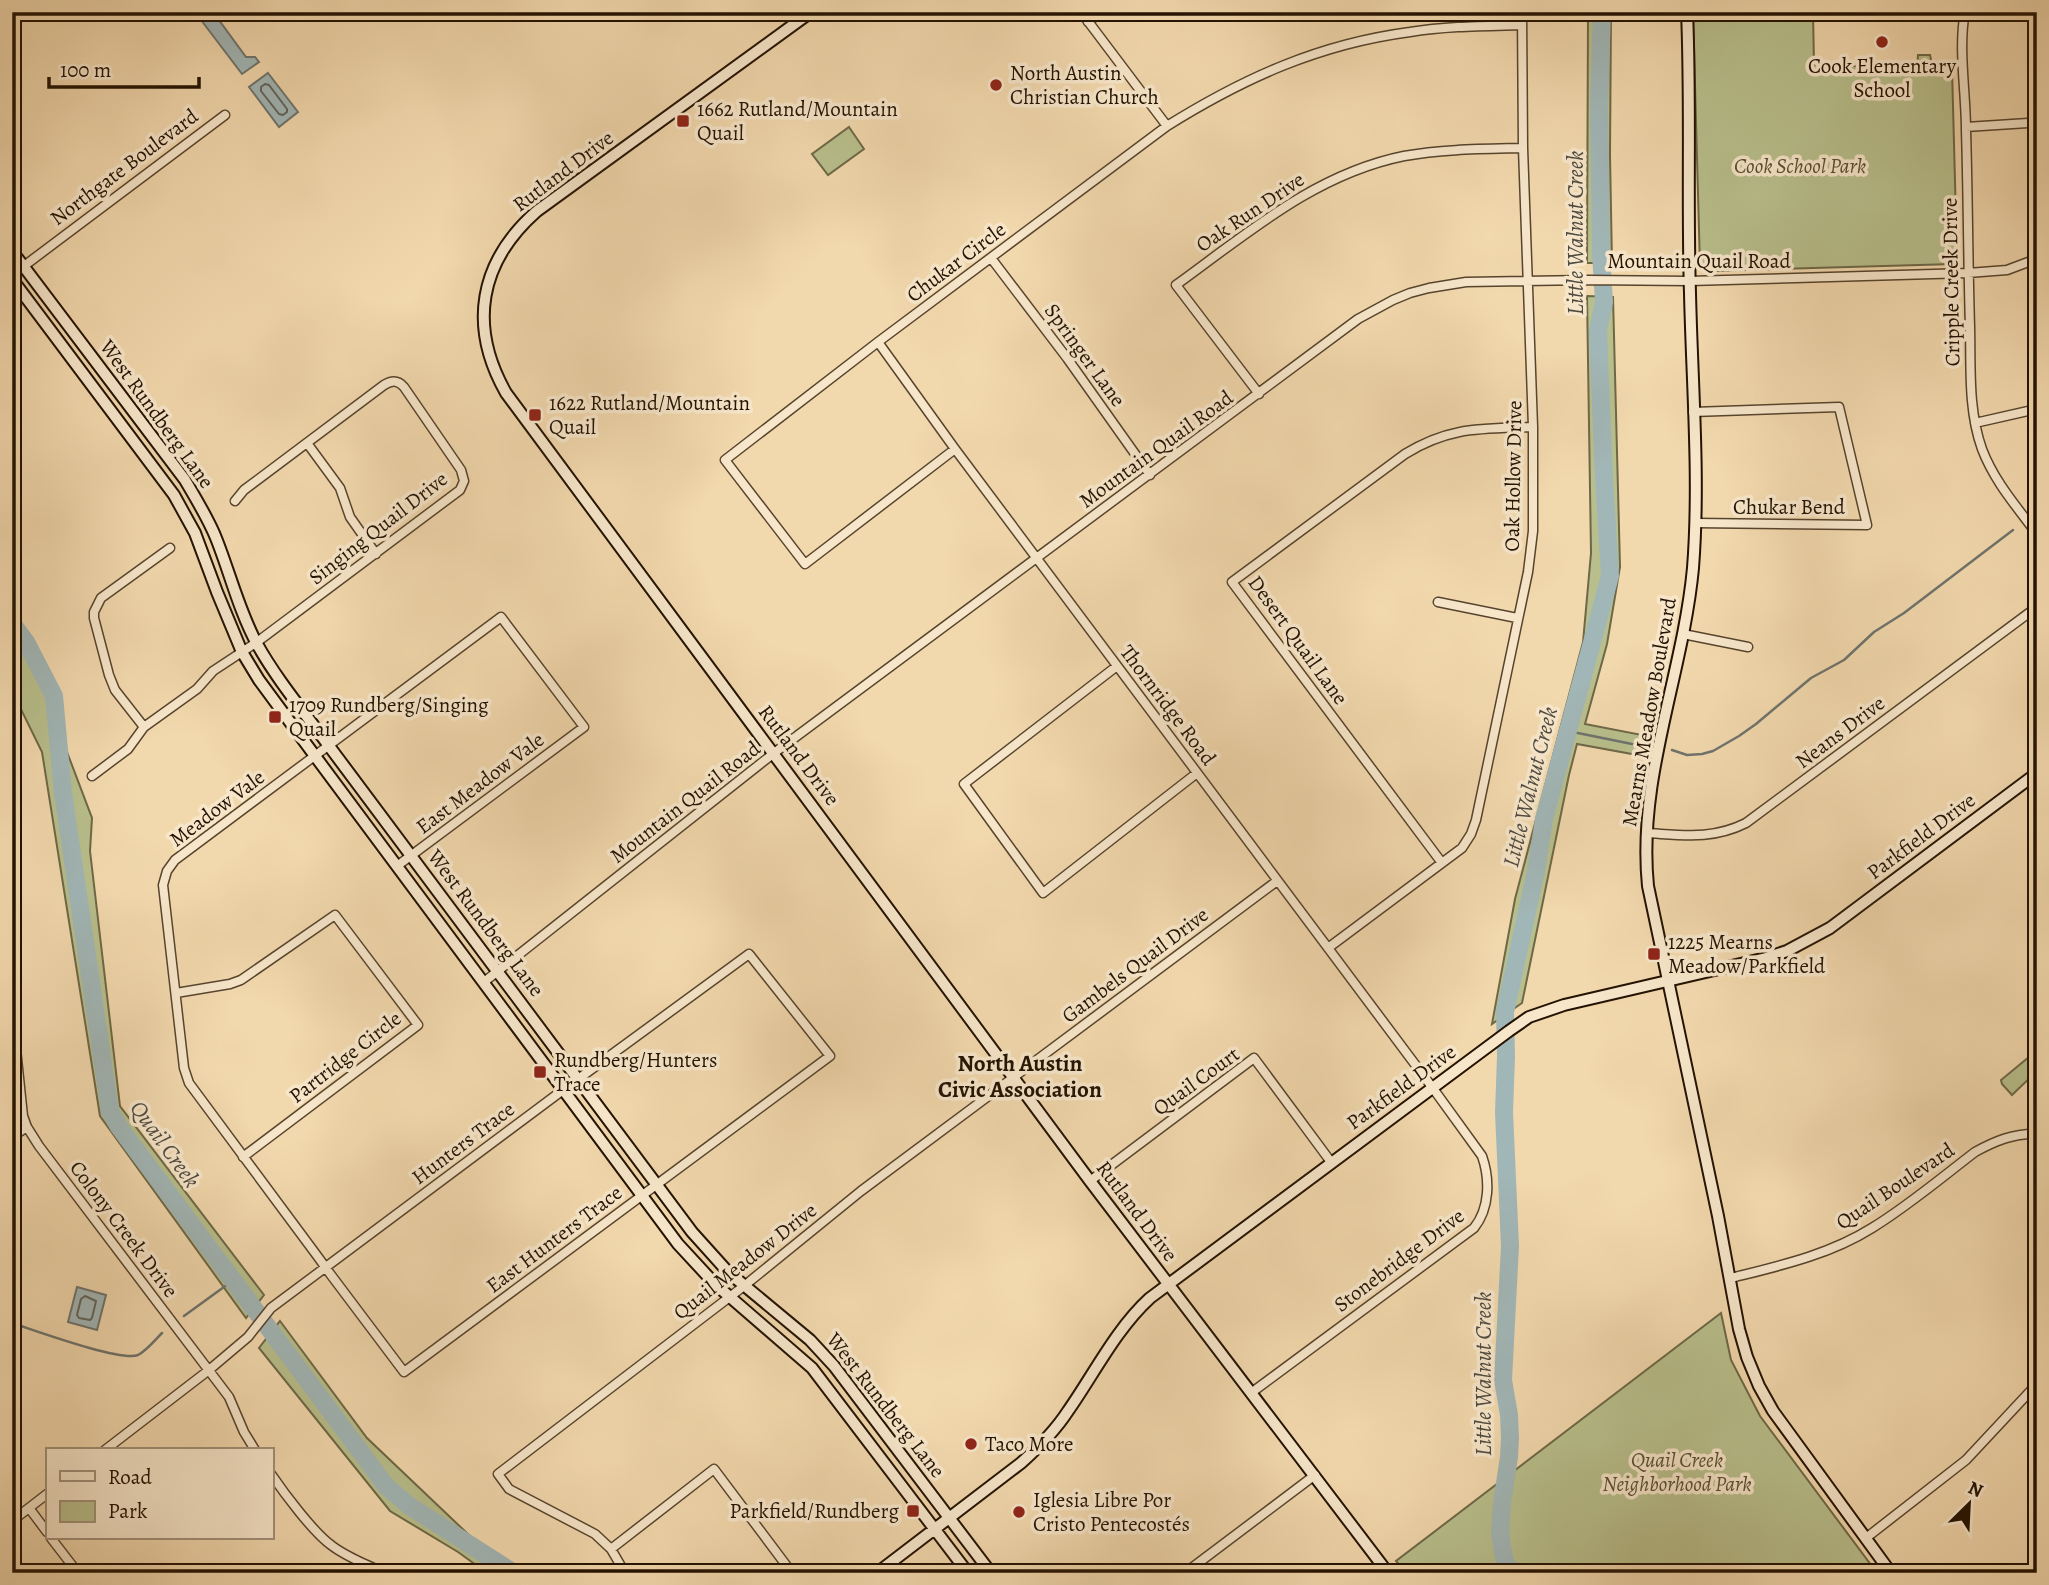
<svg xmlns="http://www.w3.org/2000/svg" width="2049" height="1585" font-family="Alegreya,serif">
<rect width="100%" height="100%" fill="#f2d8ad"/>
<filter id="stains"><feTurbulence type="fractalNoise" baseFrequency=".00286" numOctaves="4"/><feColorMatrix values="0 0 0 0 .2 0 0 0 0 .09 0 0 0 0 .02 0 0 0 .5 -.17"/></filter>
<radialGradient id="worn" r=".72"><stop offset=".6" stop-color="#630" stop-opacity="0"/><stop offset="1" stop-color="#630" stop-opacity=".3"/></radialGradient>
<!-- green -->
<path fill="#b8bf8c" stroke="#6e6847" stroke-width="2" d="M1588 12H1611L1610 155 1612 263H1587Z
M1693 12H1813L1814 65 1917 68 1918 55H1930L1933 68H1952L1957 257 1954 264 1712 271 1706 270 1700 266Z
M849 127 864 149 828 175 812 154Z
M1587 296 1613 297 1620 567 1607 644 1585 724 1647 736 1643 756 1577 744 1569 775 1522 1003 1492 1024 1515 899 1583 642 1591 553Z
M12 610 55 683 67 752 92 818 90 851 120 1106 264 1295 246 1318 100 1116 42 752 12 691Z
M2029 1057 2036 1067V1072L2012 1095 2002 1084 2001 1080Z
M1721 1313 1731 1360 1760 1416 1877 1573H1406L1396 1561Z
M280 1321 367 1438 470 1536 526 1573H487L458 1552 390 1511 259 1348Z"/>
<!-- water -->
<path fill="#a1b6b6" stroke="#6f746e" stroke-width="2" d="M203 12H213L246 57H255L259 62 242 74 198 16Z
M268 73 298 112 279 127 249 87Z
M77 1287 106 1295 97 1330 68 1322Z"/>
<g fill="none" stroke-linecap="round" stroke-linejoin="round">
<!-- shore -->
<path stroke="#62645c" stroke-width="2" d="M265 84 269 85 287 109V112L283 115 279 114 261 91V87Z
M85 1296 96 1301 92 1318 90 1320 79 1318 77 1315 81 1299Z"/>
<!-- stream -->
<path stroke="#6f746e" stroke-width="2.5" d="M1568 731 1632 744 1645 745
M1672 750 1687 755 1702 754 1713 751 1739 736 1756 724 1811 678 1844 660 1874 632 1904 613 2013 530
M184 1316 228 1284H235
M12 1323C34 1330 121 1362 138 1355 146 1351 155 1340 162 1333"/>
<!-- river -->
<path stroke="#a1b6b6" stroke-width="18" d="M12 623 26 642 54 696 63 793 110 1111 119 1127 386 1486 408 1505 514 1573
M1511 1573 1504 1558 1500 1534 1502 1503 1509 1457 1510 1438 1509 1415 1503 1380 1510 1246 1504 1112 1506 1057 1505 1012 1536 871 1544 819 1610 576 1604 477 1598 331 1604 302 1601 254 1599 106 1602 12"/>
<defs>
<path id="street" d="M1081 12 1167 126
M1965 12C1958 47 1966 93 1966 130 1968 195 1968 261 1970 327 1971 368 1968 410 1982 449 1994 481 2017 507 2037 534
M1088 22 1101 12
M1966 127 2028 123
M991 258 1067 358 1150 475
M24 266 225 115
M878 342 955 449 1432 1087 1482 1156C1490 1179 1490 1208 1474 1228L1251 1393
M1259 394 1176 285C1248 233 1315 174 1404 156 1443 149 1483 149 1523 148
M1693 412 1839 407 1867 525 1696 523
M1975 423 2037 409
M307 443 340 488 350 517 376 554
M955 449 805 564 725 460 878 342 1167 126C1244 78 1319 44 1410 32 1447 26 1485 26 1522 25
M1438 602 1517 618
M1683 634 1748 647
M1117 666 964 784 1043 893 1197 773
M144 727 115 690 109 675 94 618V612L101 598 170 548
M92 776 128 749 144 727 197 689 213 671 257 642 460 490 464 481 461 470 404 387C398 380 392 380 384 385L244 490 235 501
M1646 833C1683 835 1712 840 1746 823L2037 607
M1442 863 1232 582 1405 454C1450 426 1482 429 1533 427
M1328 948 1462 848 1471 834 1476 820 1528 572 1533 531V427L1523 148 1522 12
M484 982 774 753 1358 319 1393 300 1410 293 1429 288 1466 282 1588 280 1689 281 1968 273 2007 270 2031 261
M176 993 230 984 241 980 335 915 418 1025 243 1157
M12 1011 23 1116 27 1127 39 1146 229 1397 244 1432 255 1450
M12 1137 27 1127
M1090 1181 1254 1058 1331 1162
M1731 1278C1779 1266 1829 1255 1872 1228 1908 1206 1941 1178 1975 1152 1995 1141 2014 1133 2037 1134
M105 1450 209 1370 248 1337 271 1308 334 1261 563 1090 585 1074 749 954 830 1056 404 1372 331 1275 318 1257 189 1083 184 1068 163 885 167 871 175 860 501 617 584 727 397 866
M271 1474C284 1493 313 1532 331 1545 346 1557 366 1564 384 1573
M29 1508 47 1532
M12 1521 47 1494
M51 1538 78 1573
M1866 1538 1966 1460 2037 1384
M611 1549 714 1469 792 1573
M625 1573 611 1549 595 1534 509 1489 498 1474 744 1286 861 1191 1277 881
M1185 1573 1315 1475"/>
<path id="secondary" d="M811 12 537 211C479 262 468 326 506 393L1090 1181 1388 1573
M1687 12C1691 106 1687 199 1690 293 1692 384 1700 478 1693 568 1683 675 1637 778 1648 886L1718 1216 1739 1329 1747 1357 1759 1386 1773 1411 1891 1573
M12 251 185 480C196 499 208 518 216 538 230 573 239 611 257 644 277 680 305 713 329 746L692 1232 728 1272 810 1340 834 1366 991 1573
M12 279 174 495 195 533 217 592 242 652 259 680 315 756 678 1244 715 1284 812 1368 968 1573
M877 1573 1021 1463C1039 1447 1055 1431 1068 1411 1094 1374 1116 1329 1150 1298L1509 1031 1529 1017 1564 1005 1766 958 1787 951 1830 928 2037 773"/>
</defs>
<!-- street casing -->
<use href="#street" stroke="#57442d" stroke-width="11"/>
<!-- secondary casing -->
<use href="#secondary" stroke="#231202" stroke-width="14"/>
<!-- street -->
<use href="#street" stroke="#f7e6ca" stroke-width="8"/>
<!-- secondary -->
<use href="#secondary" stroke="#f7e6ca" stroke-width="10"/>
</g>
<!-- markers -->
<g fill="#8f2418" stroke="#f7e6ca" stroke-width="2.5">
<circle cx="1882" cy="42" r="7"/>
<circle cx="996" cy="85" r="7"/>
<rect x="676" y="114" width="14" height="14" rx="3.5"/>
<rect x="528" y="408" width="14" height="14" rx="3.5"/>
<rect x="268" y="710" width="14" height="14" rx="3.5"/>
<rect x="1647" y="947" width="14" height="14" rx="3.5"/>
<rect x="533" y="1065" width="14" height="14" rx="3.5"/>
<circle cx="971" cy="1444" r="7"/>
<rect x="906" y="1504" width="14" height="14" rx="3.5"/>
<circle cx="1019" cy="1512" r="7"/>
</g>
<g text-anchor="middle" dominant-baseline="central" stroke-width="7" stroke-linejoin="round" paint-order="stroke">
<!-- poi labels -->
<g font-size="21" fill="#231202" stroke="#f7e6ca" text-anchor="start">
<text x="1882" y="66" text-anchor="middle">Cook Elementary<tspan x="1882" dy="24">School</tspan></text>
<text x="1010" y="73">North Austin<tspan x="1010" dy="24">Christian Church</tspan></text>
<text x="697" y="109">1662 Rutland/Mountain<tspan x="697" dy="24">Quail</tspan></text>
<text x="549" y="403">1622 Rutland/Mountain<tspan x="549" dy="24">Quail</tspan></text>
<text x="289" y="705">1709 Rundberg/Singing<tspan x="289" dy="24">Quail</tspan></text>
<text x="1668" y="942">1225 Mearns<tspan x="1668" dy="24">Meadow/Parkfield</tspan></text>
<text x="554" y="1060">Rundberg/Hunters<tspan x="554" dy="24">Trace</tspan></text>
<text x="985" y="1444">Taco More</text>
<text x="1033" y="1500">Iglesia Libre Por<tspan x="1033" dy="24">Cristo Pentecostés</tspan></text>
<text x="899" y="1511" text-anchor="end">Parkfield/Rundberg</text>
</g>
<!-- park labels -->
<g font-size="21" font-style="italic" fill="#574f32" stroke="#f7e6ca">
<text x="1800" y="166">Cook School Park</text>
<text x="1677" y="1460">Quail Creek<tspan x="1677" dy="24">Neighborhood Park</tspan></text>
</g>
<!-- street labels -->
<g font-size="21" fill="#231202" stroke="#f7e6ca">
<text transform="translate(124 167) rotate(-37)">Northgate Boulevard</text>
<text transform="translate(563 171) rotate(-37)">Rutland Drive</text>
<text transform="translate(1250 212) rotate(-34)">Oak Run Drive</text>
<text x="1699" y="261">Mountain Quail Road</text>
<text transform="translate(956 262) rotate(-37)">Chukar Circle</text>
<text transform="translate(1951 282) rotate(-91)">Cripple Creek Drive</text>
<text transform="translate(1085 355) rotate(54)">Springer Lane</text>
<text transform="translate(157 414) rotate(54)">West Rundberg Lane</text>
<text transform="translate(1156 449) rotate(-36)">Mountain Quail Road</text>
<text transform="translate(1513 476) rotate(-89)">Oak Hollow Drive</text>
<text x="1789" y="507">Chukar Bend</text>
<text transform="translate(378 528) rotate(-38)">Singing Quail Drive</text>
<text transform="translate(1298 640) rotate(54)">Desert Quail Lane</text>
<text transform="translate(1168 705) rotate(53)">Thornridge Road</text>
<text transform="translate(1649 712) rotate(-80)">Mearns Meadow Boulevard</text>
<text transform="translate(1840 732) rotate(-37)">Neans Drive</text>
<text transform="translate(799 755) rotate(53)">Rutland Drive</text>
<text transform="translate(480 783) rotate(-37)">East Meadow Vale</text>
<text transform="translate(685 802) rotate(-38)">Mountain Quail Road</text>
<text transform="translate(217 808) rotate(-37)">Meadow Vale</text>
<text transform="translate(1921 836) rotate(-37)">Parkfield Drive</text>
<text transform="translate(486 923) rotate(53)">West Rundberg Lane</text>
<text transform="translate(1135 965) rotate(-37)">Gambels Quail Drive</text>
<text transform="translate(345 1057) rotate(-38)">Partridge Circle</text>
<text transform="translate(1196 1081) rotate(-36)">Quail Court</text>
<text transform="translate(1401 1087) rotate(-36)">Parkfield Drive</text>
<text transform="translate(463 1143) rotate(-37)">Hunters Trace</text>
<text transform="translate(1895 1186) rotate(-34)">Quail Boulevard</text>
<text transform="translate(1137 1211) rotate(53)">Rutland Drive</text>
<text transform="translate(124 1229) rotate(53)">Colony Creek Drive</text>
<text transform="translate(554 1239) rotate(-37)">East Hunters Trace</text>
<text transform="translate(1399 1260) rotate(-37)">Stonebridge Drive</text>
<text transform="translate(745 1261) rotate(-38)">Quail Meadow Drive</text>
<text transform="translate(886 1405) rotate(52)">West Rundberg Lane</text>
</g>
<!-- water labels -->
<g font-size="23" font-style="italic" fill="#4f4b41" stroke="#f7e6ca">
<text transform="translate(1575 233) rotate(-90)">Little Walnut Creek</text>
<text transform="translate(1530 787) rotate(-76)">Little Walnut Creek</text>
<text transform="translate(165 1144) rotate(54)">Quail Creek</text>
<text transform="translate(1483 1374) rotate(-90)">Little Walnut Creek</text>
</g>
<!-- neighbourhood labels -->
<g font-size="23" font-weight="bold" fill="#231202" stroke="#f7e6ca">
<text x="1020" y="1063">North Austin<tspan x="1020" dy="26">Civic Association</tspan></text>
</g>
</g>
<!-- margin -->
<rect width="2049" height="1585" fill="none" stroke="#f2d8ad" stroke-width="42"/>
<rect x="14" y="14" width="2021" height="1557" fill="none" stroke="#231202" stroke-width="3.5"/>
<rect x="21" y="21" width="2007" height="1543" fill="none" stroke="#231202" stroke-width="2"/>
<!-- legend -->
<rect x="46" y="1448" width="228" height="91" fill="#f7e6ca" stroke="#a2917a" stroke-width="2"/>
<rect x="60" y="1471" width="35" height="10" fill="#f7e6ca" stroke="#a2917a" stroke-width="2"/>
<text x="108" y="1484" font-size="21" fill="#231202">Road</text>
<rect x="60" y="1501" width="35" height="21" fill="#b8bf8c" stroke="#a2917a" stroke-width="2"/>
<text x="108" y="1518" font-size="21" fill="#231202">Park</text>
<!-- north arrow -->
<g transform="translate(1969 1504) rotate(24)" stroke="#f7e6ca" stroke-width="5" paint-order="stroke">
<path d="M0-5L12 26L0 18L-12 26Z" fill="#231202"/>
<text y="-10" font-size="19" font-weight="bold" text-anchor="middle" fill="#231202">N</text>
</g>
<!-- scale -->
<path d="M49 77v10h150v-10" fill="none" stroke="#231202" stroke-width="3.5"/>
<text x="60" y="77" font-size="21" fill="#231202" stroke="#f7e6ca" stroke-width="5" paint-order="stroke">100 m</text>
<rect width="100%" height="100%" filter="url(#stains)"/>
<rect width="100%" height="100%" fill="url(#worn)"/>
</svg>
